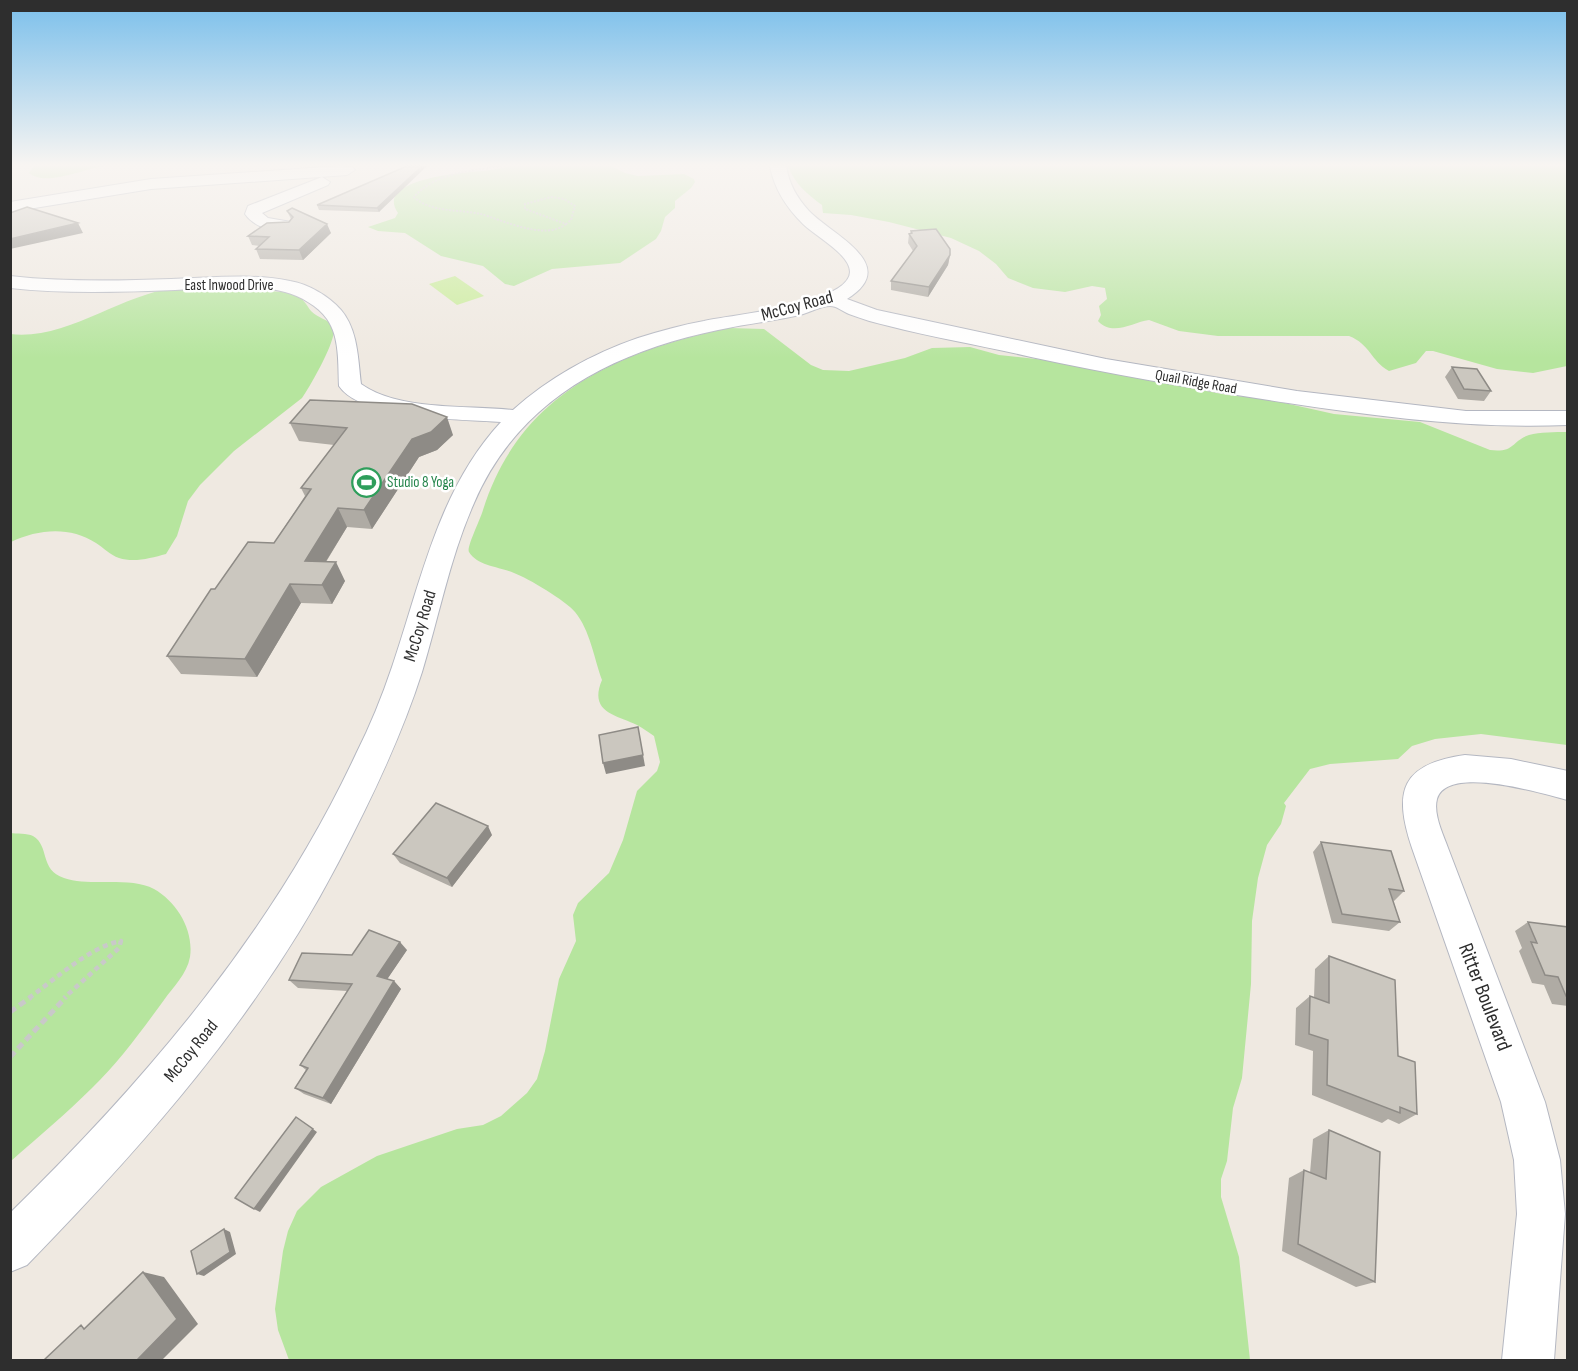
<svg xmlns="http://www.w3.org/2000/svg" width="1578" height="1371" font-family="'Sofia Sans Condensed',sans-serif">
<rect width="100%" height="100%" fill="#efe9e1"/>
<!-- green -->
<path fill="#b6e59e" d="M34 166H103C84 169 45 187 29 173Z
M517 166H611L625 173 638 176 684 174 694 179 695 182 691 188 675 201V208L665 217 661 231 656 239 620 263 552 269 514 286 505 284 483 266 441 256 405 233 378 231 368 227 395 218 398 213C373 178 469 172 484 171 495 170 506 167 517 166Z
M788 166H1567V366L1533 373 1497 369 1433 351H1426L1416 363 1389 371C1371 361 1370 344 1349 336H1218L1179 331 1149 320C1133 322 1113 337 1098 321L1101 315 1099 306 1107 299 1105 288 1092 286 1065 292 1033 288 1008 278 996 264 979 251 951 238 889 222 851 215 823 213 822 205C808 195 794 183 788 166Z
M175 288H223L282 292C300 294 302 298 311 311 317 318 329 319 333 327 339 337 309 388 302 398L234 451 200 485 188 501 177 536 166 554C151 558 134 563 119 558 110 555 104 548 96 543 70 526 38 529 11 542L10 334C66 341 121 294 175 288Z
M729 328 764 329 811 365 823 370 849 371 905 358 932 348 970 347 999 355 1045 360 1227 395 1267 399 1334 414 1420 422 1490 450C1515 453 1511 441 1529 435 1540 432 1555 432 1567 432V745L1481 734 1435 739 1412 746 1398 759 1330 764 1310 769 1284 803 1286 806 1281 824 1267 845 1258 878 1252 921 1251 984 1242 1078 1233 1108 1227 1161 1221 1179V1197L1239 1257 1250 1360H289L278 1330 275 1309 283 1251 288 1231 297 1211 321 1187 377 1156 457 1129 483 1125 501 1116 527 1093 537 1079 545 1051 559 979 576 941 573 915 578 903 609 873 623 840 637 791 657 771 660 762 654 736C648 732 643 728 637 725 617 715 588 713 602 680 594 658 590 630 575 612 566 601 528 578 514 573 501 567 477 566 469 552 466 548 481 518 483 510 519 394 618 351 729 328Z
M10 833C17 834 27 833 33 836 50 846 39 870 64 878 90 887 130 876 154 889 177 902 194 930 190 957 187 974 173 987 164 1000 142 1030 119 1062 92 1088 66 1114 38 1137 11 1161Z"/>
<!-- pitch -->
<path fill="#c9ec9a" d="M455 276 484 296 457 305 429 284Z"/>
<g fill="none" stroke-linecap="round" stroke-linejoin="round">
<defs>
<path id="minor" d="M340 166 352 167 355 170 347 175 151 189 10 212V202L151 179Z
M770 166H786C789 184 797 198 809 211 832 235 902 265 847 299L877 310 1106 359 1297 391 1466 411H1568V425C1473 429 1381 417 1288 403 1202 390 1116 375 1031 357 984 346 936 338 889 326 875 323 862 319 849 314 842 311 837 306 830 306 821 306 808 313 800 315 773 321 745 324 718 330 612 352 518 400 474 503 450 557 439 616 422 672 401 738 370 802 338 863 259 1015 146 1143 27 1265L10 1272V1213C148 1078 274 930 356 754 370 726 382 697 392 667 421 582 438 490 501 422 462 419 362 420 339 386 338 365 340 337 327 319 318 306 300 296 285 292 253 283 209 289 175 290 121 292 65 294 10 288V276C63 282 118 281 171 279 210 278 251 273 290 281 308 284 329 296 341 310 358 330 358 359 361 384 398 411 467 405 513 410 550 377 592 354 638 338 660 331 682 325 704 321 730 315 849 304 850 272 850 254 815 236 803 224 787 208 774 189 770 166Z
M322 177 330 182 328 185 262 213 268 218 291 222 294 226 291 230C275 234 254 227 245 214L248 206Z
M1465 755 1511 759 1568 771V800C1544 794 1447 764 1437 799 1433 814 1443 834 1448 848L1545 1102 1560 1160 1565 1214 1554 1360H1502L1517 1214 1514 1160 1501 1102 1412 848C1393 791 1401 764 1465 755Z"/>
</defs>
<!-- minor casing -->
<use href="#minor" stroke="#b4b7c1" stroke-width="2"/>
<!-- path-far2 -->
<path stroke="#c9c9c9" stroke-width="2" stroke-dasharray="2 1.5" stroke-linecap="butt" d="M505 166C475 170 435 172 414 197 431 213 459 209 481 214 502 220 546 241 566 224
M551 197 564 199 575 206 571 220 566 224 525 209V204Z"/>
<!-- path-far1 -->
<path stroke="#c9c9c9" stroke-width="4.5" stroke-dasharray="5 4" stroke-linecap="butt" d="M29 998C54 980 91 946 121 941L119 948 64 998"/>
<!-- path -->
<path stroke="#c9c9c9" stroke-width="5" stroke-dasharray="7 4.5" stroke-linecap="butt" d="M10 1012 31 997
M10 1057 66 997"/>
<!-- minor -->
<use href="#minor" fill="#fff" fill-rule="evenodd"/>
</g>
<!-- wall -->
<path fill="#afaba4" d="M407 166 379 212 319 210 317 205Z
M287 211 331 233 303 260 260 259 256 249 260 246 252 245 248 236 289 222 291 219Z
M911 231 950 255 948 265 928 297 891 290V281L913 251 908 243 909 234 910 233Z
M1452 367 1491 391 1484 401 1458 399 1445 377Z
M290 423 453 435 437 450 419 457 372 529 347 527 326 562 345 581 332 604 301 603 257 677 181 674 167 656 215 589 274 543 305 496 301 488 334 445 299 441Z
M492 835 452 887 400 863 393 854Z
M1321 842 1404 891 1394 901 1393 900 1400 922 1389 931 1332 923 1313 852Z
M1528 922 1568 927V1006L1552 1004 1544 985 1532 983 1519 951 1522 948 1515 931Z
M407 950 387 979 394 981 401 989 331 1104 304 1094 295 1088 306 1070 300 1065 347 991 298 988 289 980 352 955Z
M1329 956 1398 1056 1417 1114 1399 1124 1388 1119 1382 1123 1312 1095 1313 1051 1295 1045 1296 1008 1310 996 1314 998 1315 969Z
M1329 1130 1375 1282 1356 1287 1282 1251 1289 1178 1304 1170 1310 1173 1313 1139Z"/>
<!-- shaded-wall -->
<path fill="#8e8b86" d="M422 166H427L379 212 377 208Z
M78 223 83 233 10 249V239Z
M327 224 331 233 303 260 299 250Z
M950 255 948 265 928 297 929 287Z
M447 417 453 435 437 450 419 457 372 529 364 510 412 439Z
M338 508 347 527 315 579 305 561Z
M336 562 345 581 332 604 322 585Z
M290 584 301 603 257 677 245 659Z
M638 727 645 766 606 774 603 763Z
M488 826 492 835 452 887 447 878Z
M400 942 407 950 384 984 377 976Z
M394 981 401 989 331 1104 323 1098Z
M296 1117 317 1132 260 1212 254 1209Z
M224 1229 230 1232 236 1254 204 1276 197 1274Z
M143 1272 164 1277 198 1324 162 1360H137Z"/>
<!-- building -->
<path fill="#cbc7bf" stroke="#8e8b86" stroke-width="1.5" d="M407 166H422L377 208 317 205Z
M27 207 78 223 10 239V213Z
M292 208 327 224 299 250 256 249 269 237 248 236 267 223 289 222 293 217 287 211Z
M936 229 950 249V255L929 287 891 281 917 246 909 234 912 233 911 231Z
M1452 367 1477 369 1491 391 1464 389Z
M310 400 412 404 447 417 431 432 412 439 364 510 338 508 305 561 336 562 322 585 290 584 245 659 167 656 211 589H215L248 542 274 543 311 489 301 488 347 428 290 423Z
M638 727 643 755 603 763 599 735Z
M436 803 488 826 447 878 393 854Z
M1321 842 1391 851 1404 891 1389 889 1400 922 1342 914Z
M1528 922 1568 927V996H1566L1558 977 1545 975 1531 942 1537 943Z
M369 930 400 942 377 976 394 981 323 1098 295 1088 308 1068 300 1065 352 984 289 980 302 953 352 955Z
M1329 956 1395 980 1398 1056 1415 1062 1417 1114 1400 1107V1113L1327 1085 1328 1040 1309 1034 1310 996 1329 1003Z
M296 1117 313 1129 254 1209 235 1198Z
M1329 1130 1380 1152 1375 1282 1298 1244 1304 1170 1326 1179Z
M224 1229 230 1252 197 1274 191 1251Z
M143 1272 177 1319 137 1360H44L81 1325 84 1329Z"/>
<!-- sky -->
<linearGradient id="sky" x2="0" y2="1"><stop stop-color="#7abfeb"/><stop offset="0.46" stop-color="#f8f5f2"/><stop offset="1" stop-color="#f8f5f2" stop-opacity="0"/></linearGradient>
<rect width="1578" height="358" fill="url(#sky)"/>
<!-- icons -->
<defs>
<symbol id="stadium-ring" viewBox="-11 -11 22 22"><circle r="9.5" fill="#fff" stroke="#2e9e5b" stroke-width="1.5"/><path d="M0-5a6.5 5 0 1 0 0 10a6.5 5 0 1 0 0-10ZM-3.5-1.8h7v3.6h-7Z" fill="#2e9e5b"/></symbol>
</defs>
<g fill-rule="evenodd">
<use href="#stadium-ring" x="350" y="466" width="33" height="33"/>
</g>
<g text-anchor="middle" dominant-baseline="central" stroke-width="5" stroke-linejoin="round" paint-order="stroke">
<!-- far-street labels -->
<g font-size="15" fill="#2e2e2e" stroke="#fff">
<text x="229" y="285">East Inwood Drive</text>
<text transform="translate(1196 382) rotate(10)">Quail Ridge Road</text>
</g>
<!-- far-leisure labels -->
<g font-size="15" fill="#27864d" stroke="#fff" text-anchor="start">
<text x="387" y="482">Studio 8 Yoga</text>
</g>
<!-- street labels -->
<g font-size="18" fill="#2e2e2e" stroke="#fff">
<text transform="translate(797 306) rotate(-15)">McCoy Road</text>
<text transform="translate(420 626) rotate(-73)">McCoy Road</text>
<text transform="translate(191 1051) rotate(-51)">McCoy Road</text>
</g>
<!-- near-street labels -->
<g font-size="21" fill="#2e2e2e" stroke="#fff">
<text transform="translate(1485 997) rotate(69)">Ritter Boulevard</text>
</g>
</g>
<!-- border -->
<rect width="1578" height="1371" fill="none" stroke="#2e2e2e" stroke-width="24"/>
</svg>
